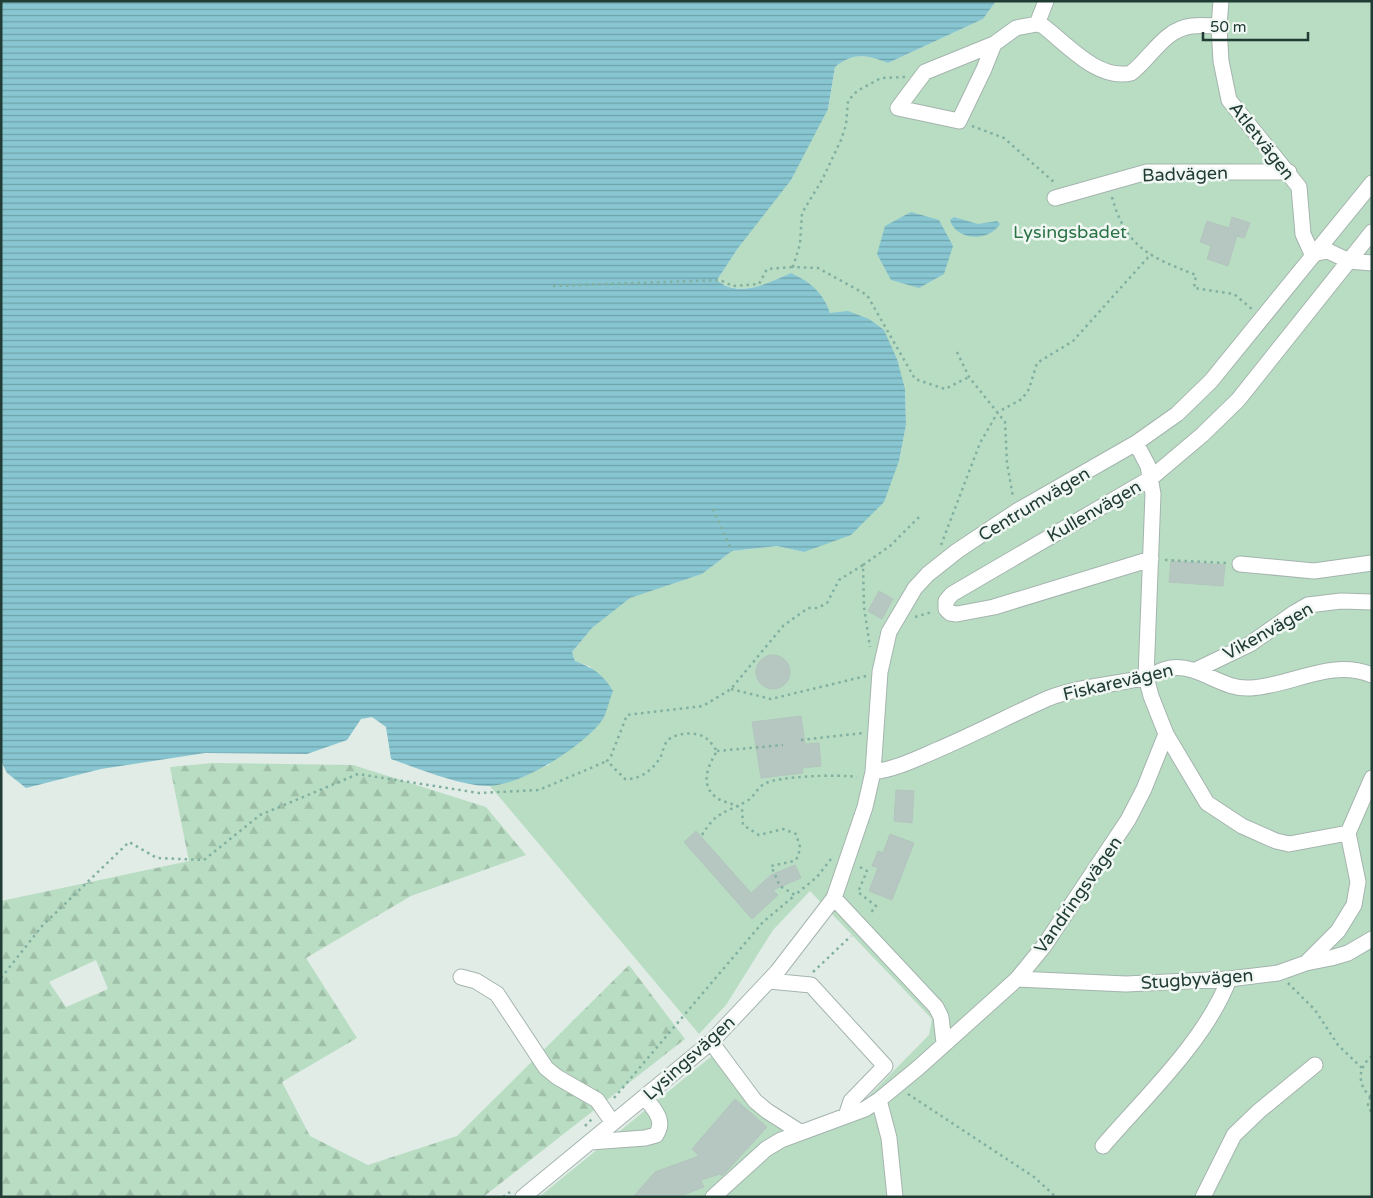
<svg xmlns="http://www.w3.org/2000/svg" width="1373" height="1198" font-family="'Varela Round',sans-serif">
<defs>
<pattern id="forest-firs" width="22" height="20" patternUnits="userSpaceOnUse" patternTransform="scale(1.25)"><rect width="22" height="20" fill="#b9ddc3"/><path d="M5 1l3.5 6h-7zM16 11l3.5 6h-7z" fill="#9fbfa8"/></pattern>
<pattern id="water-rules" width="6" height="5" patternUnits="userSpaceOnUse" patternTransform="scale(1.25)"><rect width="6" height="5" fill="#88c6d2"/><path d="M0 2.5h6" fill="none" stroke="#6fa2ab"/></pattern>
</defs>
<rect width="100%" height="100%" fill="#e1ece7"/>
<!-- forest -->
<path fill="url(#forest-firs)" fill-rule="evenodd" d="M213 763 353 765 486 807 526 855 411 896 306 958 357 1038 282 1082 310 1136 368 1165 457 1136 629 965 685 1039 483 1197H1V901L189 861 170 767ZM96 960 108 989 66 1007 49 982Z"/>
<!-- park -->
<path fill="#b9ddc3" d="M996 1H1372V1197H539L713 1055 786 1130 863 1102 929 1035 932 1019 810 891 773 930 726 1005 699 1034 490 786 549 765 591 667 575 661 572 652 592 628 629 598 702 574 732 551 777 546 804 552 899 461 906 425 905 389 791 273C769 284 739 298 717 280L828 109 835 67C854 52 866 55 888 63L983 19Z"/>
<!-- water -->
<path fill="url(#water-rules)" d="M1 1H996L983 19 888 63C866 55 854 52 835 67L828 109 791 180 738 248 717 280C738 299 769 283 791 273 810 282 823 292 830 313L848 311 869 319 884 330 897 359 905 389 906 425 899 461 884 502 851 535 804 552 777 546 732 551 702 574 630 598 592 628 572 652 575 661C593 668 603 674 613 691 609 700 607 715 600 723 580 748 523 784 490 786 463 787 417 768 391 759L386 727 372 717 361 719 347 740 307 754 205 753 101 769 26 788 7 773 1 761Z
M911 212 939 220 953 246 944 274 919 288 891 280 877 254 885 226Z
M954 217 978 224 997 221 1000 224C989 242 956 241 950 220Z"/>
<!-- building -->
<path fill="#b6c6c0" stroke="#b3c5be" d="M1232 217 1250 223 1244 238 1237 236 1228 266 1207 259 1211 246 1200 242 1207 221 1229 228Z
M1171 561 1225 565 1223 586 1169 582Z
M879 591 893 599 882 619 868 611Z
M756 672a17 17 0 1 1 34 0a17 17 0 1 1-34 0Z
M801 716 805 744 819 743 821 766 802 768 803 773 761 778 752 722Z
M896 790 914 791 912 823 894 821Z
M696 831 751 893 771 875 795 865 801 878 773 890 778 895 752 919 684 842Z
M890 834 914 843 892 900 869 891 878 868 872 866 878 851 883 853Z
M735 1099 767 1127 727 1171 722 1176 720 1174 701 1180 704 1187 678 1197H633L655 1172 699 1156 692 1149Z"/>
<g fill="none" stroke-linecap="round" stroke-linejoin="round">
<defs>
<path id="minor" d="M1046 1 1037 24 1043 26C1067 44 1098 81 1131 73 1151 58 1164 29 1192 26 1201 25 1210 26 1219 26L1221 61 1229 100 1299 187 1303 234 1312 254 1328 251 1349 261 1372 263
M1219 26 1221 1
M994 44 925 72 898 108 959 121 984 69 994 44 1016 28 1037 24
M1055 198 1147 172H1289
M1151 559 994 607 957 614 950 613 946 609V601L952 594 1151 478 1202 435 1238 400 1372 232
M1240 564 1314 571 1372 563
M1196 670 1250 644 1294 613 1308 605 1341 601 1372 602
M1166 734 1207 803 1242 826 1276 841 1289 844 1348 833
M873 772C896 769 916 759 937 750 972 735 1005 718 1040 702 1073 686 1112 686 1146 677 1155 674 1163 669 1171 668 1200 664 1221 690 1250 688 1292 686 1330 658 1372 675
M834 898 936 1007 941 1017 944 1043
M1306 963 1338 931 1354 905 1358 882 1348 833 1372 778
M461 977 476 981 497 994 546 1068 557 1077 597 1100 613 1123
M1017 979 1126 984 1229 979 1278 973 1306 963 1331 958 1348 953 1372 939
M769 981 811 985 885 1066 851 1101 846 1116
M711 1042 755 1101 767 1111 800 1132
M879 1100 889 1138 895 1197
M590 1142 645 1138 656 1135C666 1120 654 1110 645 1097
M1103 1146C1146 1096 1206 1040 1229 979
M523 1197 711 1042 777 972 834 898 865 807 873 772 880 672 889 632 915 588 928 574 957 551 1017 511 1136 443 1177 414 1211 381 1372 183
M713 1197 766 1149 781 1140 865 1109 879 1100 918 1068 1017 979 1044 946 1128 820 1144 789 1166 734 1151 696 1146 677 1153 494 1148 466 1136 443
M1203 1197 1234 1135 1259 1111 1315 1065"/>
</defs>
<!-- minor casing -->
<use href="#minor" stroke="#a4b4ae" stroke-width="17"/>
<!-- path -->
<path stroke="#81b0a1" stroke-width="2.5" stroke-dasharray="2.5 4" stroke-linecap="butt" d="M905 77 881 78 857 91 848 101 846 125 841 140 822 180 802 213 800 244 793 267 818 268 867 295 915 379 945 389 969 377
M972 126 1004 138 1055 183
M1112 197C1126 248 1150 257 1196 275L1194 288 1234 294 1253 310
M553 286 720 280 733 286 759 284 767 269 793 267
M957 352 969 377 1005 422 1007 463 1013 497
M713 509 732 551
M941 545 980 443 998 412 1022 399 1029 389 1037 363 1073 341 1151 254
M1165 560 1227 563
M863 565 890 546 921 515
M915 617 932 612
M731 689 771 699 866 676
M801 740 863 733
M717 751 783 745
M702 835C716 811 726 813 747 801 754 797 757 788 764 784 777 776 840 774 857 777
M831 859 817 877 795 895 780 886 771 866 794 861 798 857 800 847 796 834 783 829 759 835 743 825 742 809C734 803 724 803 717 798 699 785 708 766 717 751 714 747 711 742 707 739 699 731 675 732 667 741 664 745 663 751 661 756 654 769 640 780 625 779L607 761 611 756 627 715 703 706 731 689 783 626 808 608H818L827 603 839 580 863 565 864 607 870 647
M860 867 867 871 858 892 876 906 869 915
M813 972 851 936
M1 978 42 926 129 842 157 858 204 860 260 815 358 774 479 793 539 790 607 761
M1288 983 1315 1010 1338 1045 1362 1068
M1372 1056C1357 1068 1357 1086 1372 1098
M908 1094 1034 1177 1056 1197
M1370 1097 1368 1105 1372 1114
M614 1098 763 922 794 896
M585 1126 593 1118
M503 1197 510 1192"/>
<!-- minor -->
<use href="#minor" stroke="#fff" stroke-width="15"/>
</g>
<g text-anchor="middle" dominant-baseline="central" stroke-width="5" stroke-linejoin="round" paint-order="stroke">
<!-- street labels -->
<g font-size="18" fill="#213c35" stroke="#f1f8f4">
<text transform="translate(1262 141) rotate(52)">Atletvägen</text>
<text transform="translate(1185 174) rotate(-2)">Badvägen</text>
<text transform="translate(1034 504) rotate(-31)">Centrumvägen</text>
<text transform="translate(1094 511) rotate(-30)">Kullenvägen</text>
<text transform="translate(1268 631) rotate(-29)">Vikenvägen</text>
<text transform="translate(1118 682) rotate(-13)">Fiskarevägen</text>
<text transform="translate(1078 895) rotate(-55)">Vandringsvägen</text>
<text transform="translate(1197 979) rotate(-4)">Stugbyvägen</text>
<text transform="translate(689 1058) rotate(-42)">Lysingsvägen</text>
</g>
<!-- park labels -->
<g font-size="18" fill="#2b7347" stroke="#f1f8f4">
<text x="1070" y="232">Lysingsbadet</text>
</g>
</g>
<!-- border -->
<rect width="1373" height="1198" fill="none" stroke="#213c35" stroke-width="5"/>
<!-- scale -->
<path d="M1203 32v8h105v-8" fill="none" stroke="#213c35" stroke-width="2.5"/>
<text x="1210" y="32" font-size="15" fill="#213c35" stroke="#f1f8f4" stroke-width="4" paint-order="stroke">50 m</text>
</svg>
